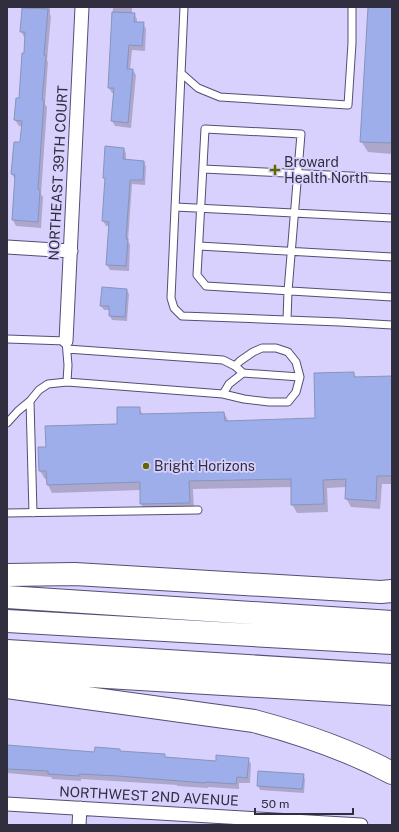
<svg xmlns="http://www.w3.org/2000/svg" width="399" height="832" font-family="'Public Sans',sans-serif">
<rect width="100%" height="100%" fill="#d8d1fe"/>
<!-- shadow -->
<path fill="#0003" d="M23 7H50V15L51 16 47 60 48 62 45 104 47 107 41 194 43 197 41 228 16 226 13 220 15 179 12 174 21 143 22 126H19L15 120 20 99 26 37H24L21 31Z
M113 7H132V14H134L137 19V23H143L146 29 145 51 132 50 130 70H133L136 75 131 128 115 126 112 121 114 93H112L109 88Z
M369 7H392V154L368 152 361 141Z
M124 148 126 154V160L144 161 146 167 145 185 132 184 128 241 130 245 129 271 110 270 107 265 110 226H106L103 221 106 181 104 177Z
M127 290 129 294 127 321 112 320 110 316V310H104L101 306Z
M354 373 356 378 392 377V484H382L380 509 351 507 346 498 347 487 327 488 328 512 297 513 292 504V487L193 489 194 511 146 512 141 504V490L52 493 48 485V479H45L40 471 47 448 118 425 139 408 143 415 224 413 229 422 316 419Z
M7 746 95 753 119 750 120 752 164 755 166 758 217 762 248 759 251 764 250 783H239V789L208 787V788L177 786V785L81 779V781L52 779 51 777 7 773Z
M303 775 305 779 304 793 260 790 258 785Z"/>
<!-- building -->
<path fill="#9daeea" stroke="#8894bc" d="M368 7H392V143L360 142Z
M22 8 48 9 44 55H46L42 100H44L38 189 40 190 38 222 12 220 15 175 11 174 14 142H20L22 121 14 120 16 98H19L22 53H24L25 32H20Z
M112 12 135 13 134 22H144L142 46 129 45 127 69H133L128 123 111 121 114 88H108Z
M105 146 124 148 123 159 144 161 143 180H130L126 239H128L126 266 106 265 109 222 102 221 105 178H103Z
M102 287 127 289 125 317 109 316V306H100Z
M354 372V377L392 376V476H377L376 501 345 499 346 479 323 480 324 504 291 505V479L189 481 190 503 140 504V482L47 485 46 471H39L38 447H46L45 426 117 424V407H140V414L224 412 225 421 315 418 314 373Z
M7 745 94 752 95 747 120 749V751L165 754V757L216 761V755L249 758 247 778 237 777 236 784 205 782V783L118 776 79 774V776L48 774V771L7 769Z
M258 771 304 774 302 789 257 786Z"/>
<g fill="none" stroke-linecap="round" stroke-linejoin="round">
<defs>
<path id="lane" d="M184 7 171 298 174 308 182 316 340 322 392 325
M181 73 198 88 220 97 348 105 352 43V7
M203 169 392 178
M175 207 392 218
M199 246 392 257
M287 320 288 291 301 134 205 129 197 275 206 286C268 290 330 293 392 297
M7 339 66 341 68 365 67 382
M67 349 223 360 235 366 243 373 300 377
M223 394 229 384 243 373
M30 401 33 513
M7 423 18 411 30 401 39 390 48 384 67 382 223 394 244 399 269 402H288L296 392 300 377 296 362 288 352 276 348H262L253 352 240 361 235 366
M7 513 198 510"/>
<path id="street" d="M7 247 71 251
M66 341 82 7
M7 804 361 825
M79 825 80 808"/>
<path id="highway" d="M7 575 75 574 381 592 392 591
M7 597 392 622
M7 621 392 643
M7 651 392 675
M7 671 392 694
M7 687 254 721C303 734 347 749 392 773"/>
</defs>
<!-- lane casing -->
<use href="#lane" stroke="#554e74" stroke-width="9"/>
<!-- street casing -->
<use href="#street" stroke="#554e74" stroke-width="15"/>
<!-- highway casing -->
<use href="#highway" stroke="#554e74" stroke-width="24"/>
<!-- lane -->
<use href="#lane" stroke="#fff" stroke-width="7"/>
<!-- street -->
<use href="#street" stroke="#fff" stroke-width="13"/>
<!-- highway -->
<use href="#highway" stroke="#fff" stroke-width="22"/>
</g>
<!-- markers -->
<g fill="#646602" stroke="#d8d1fe" stroke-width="1.5">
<path d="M273 164h4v4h4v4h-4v4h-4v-4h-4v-4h4z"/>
<circle cx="146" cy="466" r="4"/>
</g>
<g text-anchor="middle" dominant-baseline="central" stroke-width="3.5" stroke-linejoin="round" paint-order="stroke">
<!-- poi labels -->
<g font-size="14" fill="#302e3f" stroke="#d8d1fe" text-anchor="start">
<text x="284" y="162">Broward<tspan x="284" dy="16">Health North</tspan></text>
<text x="154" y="466">Bright Horizons</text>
</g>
<!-- street labels -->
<g font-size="14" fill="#302e3f" stroke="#d8d1fe">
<text transform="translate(58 173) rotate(-87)">NORTHEAST 39TH COURT</text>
<text transform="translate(149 796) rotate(3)">NORTHWEST 2ND AVENUE</text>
</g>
</g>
<!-- border -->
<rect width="399" height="832" fill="none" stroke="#302e3f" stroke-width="16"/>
<!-- scale -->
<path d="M255 808v6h98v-6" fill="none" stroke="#302e3f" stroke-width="2"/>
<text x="261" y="808" font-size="12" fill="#302e3f" stroke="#d8d1fe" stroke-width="3" paint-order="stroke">50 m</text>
</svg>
